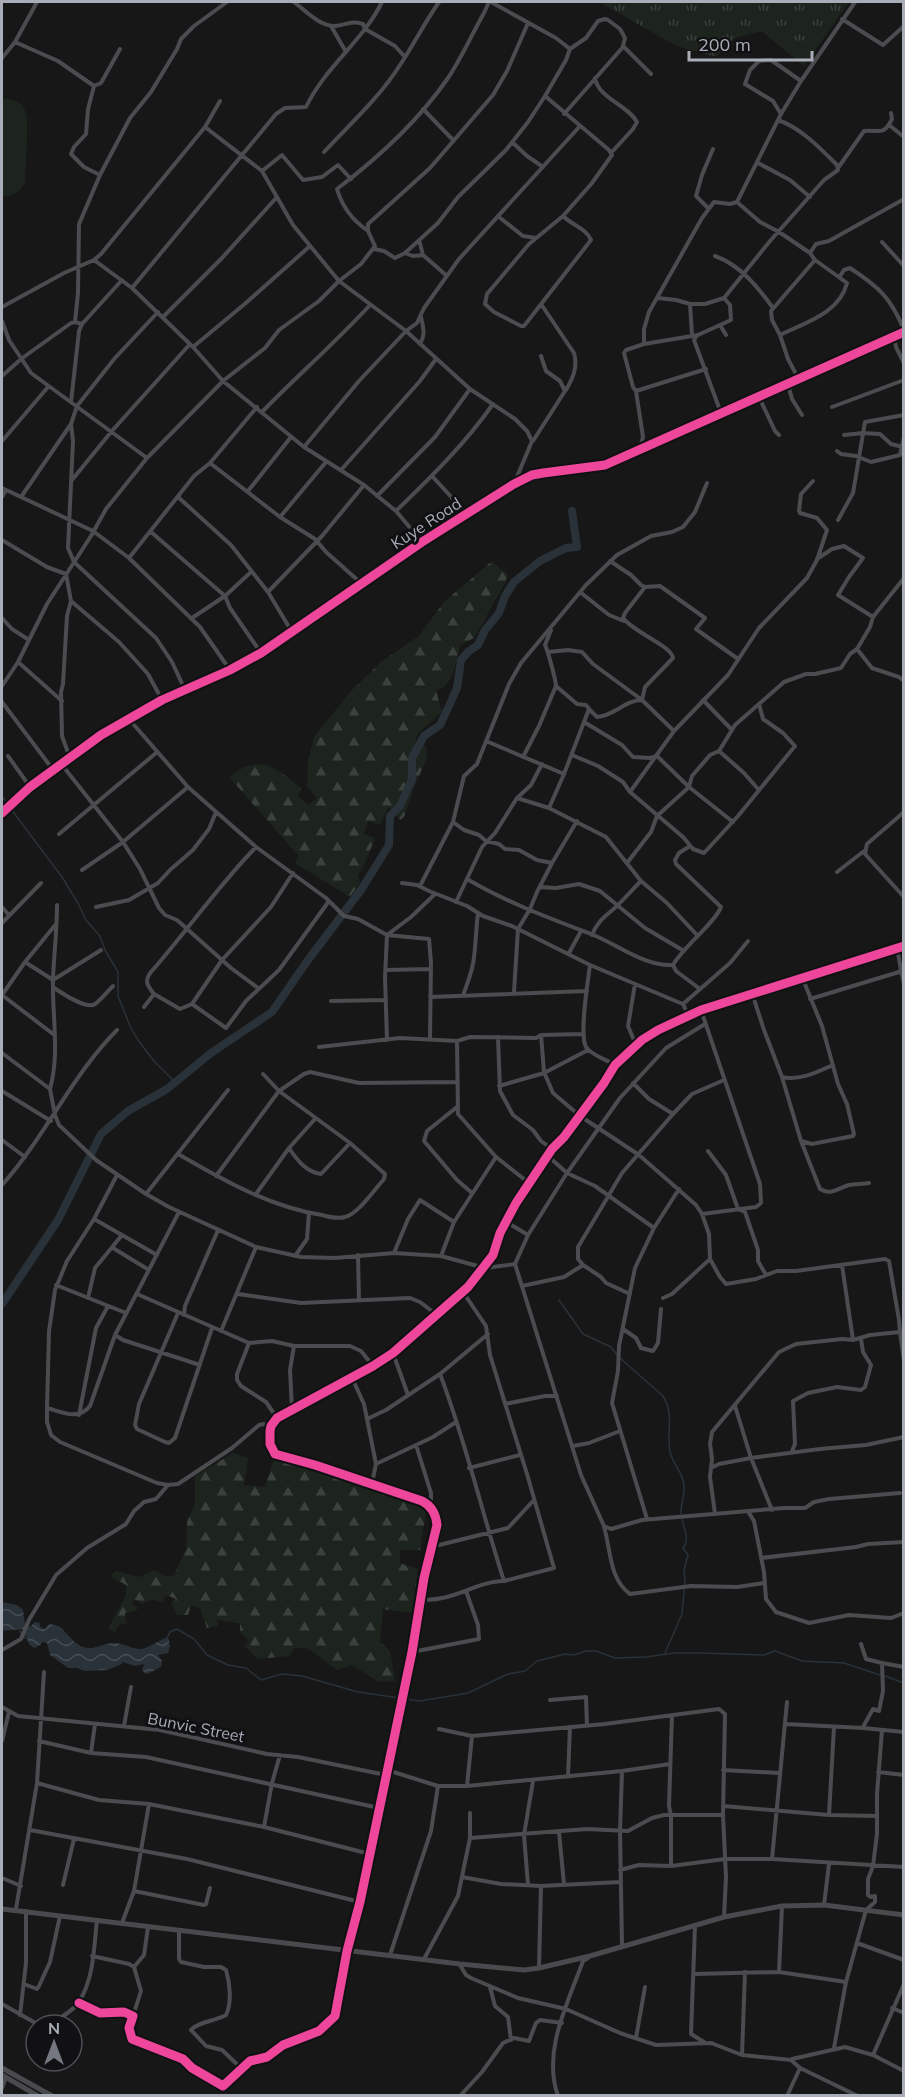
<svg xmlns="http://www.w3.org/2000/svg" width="905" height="2097" font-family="Mulish,sans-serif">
<defs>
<pattern id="grass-tufts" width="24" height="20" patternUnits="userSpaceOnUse" patternTransform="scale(1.5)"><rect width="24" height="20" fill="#1d241e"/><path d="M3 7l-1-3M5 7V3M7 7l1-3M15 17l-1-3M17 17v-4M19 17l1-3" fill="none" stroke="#3b413d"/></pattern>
<pattern id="forest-firs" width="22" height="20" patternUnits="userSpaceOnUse" patternTransform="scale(1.5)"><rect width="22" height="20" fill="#1d241e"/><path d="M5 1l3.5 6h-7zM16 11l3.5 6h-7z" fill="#3b413d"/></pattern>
<pattern id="water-waves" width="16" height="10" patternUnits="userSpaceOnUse" patternTransform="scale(1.5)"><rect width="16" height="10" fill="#2a3239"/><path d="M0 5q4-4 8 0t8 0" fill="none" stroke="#464d54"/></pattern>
</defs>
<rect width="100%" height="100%" fill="#171717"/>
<!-- grass -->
<path fill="url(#grass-tufts)" d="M599 2H849L804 66 762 31 737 37 716 57 677 46Z"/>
<!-- forest -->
<path fill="url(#forest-firs)" d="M492 561 508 575 505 583 474 638 460 645C455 663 455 684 436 691L442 711C433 722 422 727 415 739L426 747 427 758 413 790 404 817 400 820 389 807 380 825 368 821 364 834 375 838 366 861 358 875 360 883 350 897 295 863 298 855 229 777C260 753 274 766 301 788L298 797 309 805 317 798 307 786 308 762 314 737 351 691 381 662 419 636 444 602Z
M233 1453 248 1458 244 1485 265 1487 275 1456 293 1464 330 1473 392 1498 413 1503 426 1512 420 1550H400V1563L418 1569 412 1613 383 1609 380 1642 390 1651 395 1681 379 1682 352 1665 337 1670 307 1648H294L289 1656 258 1659 244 1646 249 1641 240 1632V1623L217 1620 218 1626 207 1628 200 1608 191 1605 188 1615H177L171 1603 176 1599 166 1595 162 1602 151 1599 150 1601 141 1604 140 1601 134 1600 131 1604 137 1607V1610L125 1613 126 1625 121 1623 114 1632 109 1627 126 1595V1585L110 1576 116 1571 139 1577 154 1570 167 1577 174 1575 186 1549 187 1522 195 1504V1476Z"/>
<!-- pitch -->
<path fill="#1d241e" d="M2 99C32 98 27 122 27 144 26 156 26 169 25 182 20 192 15 196 2 197Z"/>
<!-- water -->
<path fill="url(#water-waves)" d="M2 1602 17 1605 23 1610 25 1624 30 1627 35 1622 40 1623V1627L45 1629 49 1624C67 1626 68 1641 83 1647 95 1651 104 1642 115 1643 123 1643 134 1650 142 1649 150 1647 160 1640 168 1637L170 1646 168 1653 158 1655 162 1661 161 1667 147 1674 142 1671 144 1664 135 1666 122 1662V1664L107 1670 85 1671 77 1668H68L50 1655 47 1643 43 1642 40 1645 34 1648 29 1644 23 1629 2 1631Z"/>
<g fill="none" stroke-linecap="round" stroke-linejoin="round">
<!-- stream -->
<path stroke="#2a3239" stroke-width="1.5" d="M2 796 8 805
M11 809 62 877 78 903 86 920 100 936 105 950 118 972V996L130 1026 138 1040 153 1060 175 1082
M559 1300 583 1334 611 1347 617 1355
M621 1359 663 1396C675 1416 666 1432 670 1452 673 1465 684 1473 684 1487 685 1497 680 1504 681 1514
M20 1631 25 1638H29
M167 1638 170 1632 177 1629 194 1639 207 1655 228 1665 246 1668 261 1680 282 1674 302 1676 358 1692 420 1701 468 1693 508 1674 525 1671 537 1661 565 1654 574 1655 586 1651H596L615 1658 646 1657 674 1653H701L764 1655 775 1651 802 1661 844 1663 880 1675
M665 1653 682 1614 685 1581 684 1570 688 1555 683 1548C690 1539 684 1529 682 1519
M885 1676 904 1683"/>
<!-- river -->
<path stroke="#2a3239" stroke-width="8" d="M2 1304 58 1220 101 1134 128 1111 167 1089 211 1053 272 1012 308 960 361 890 389 845 390 816 400 806 412 779V758L424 736 440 725 449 706 457 688 461 660 469 651 478 645 485 630 499 613 505 596 514 582 540 561 566 548 577 547 572 511"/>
<!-- minor -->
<path stroke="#4b4c50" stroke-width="4" d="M294 2C306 11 319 26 335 26 346 25 352 20 363 24L365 29 395 46 405 57
M491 2 556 38 570 49
M842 19 883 45 904 26
M331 26 346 52
M15 42 58 61 94 86
M2 58 15 42 37 2
M595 78C598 98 628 105 637 122L633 129 611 153
M545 96 609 150 612 155 592 183 563 216 529 244 487 294 485 304 494 312 521 326H524L591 240C587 229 572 225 563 216
M423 109 453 140
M564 114 623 47
M781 114 773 101 745 84 750 70 759 61 771 60 801 81
M889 125 904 137
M205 127 262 171 293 225 339 281 406 331 470 389 515 419 527 431 532 441 514 484
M512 142 527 156 543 167
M324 152C350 124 380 97 400 65 414 44 425 22 439 2
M758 163 790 180 810 197
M838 168 864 131C879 129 883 137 892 119L891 113
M262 171 282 155 303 180 322 177 338 165 351 179
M100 175 84 167 71 154 74 147 86 134 88 109 94 86 101 83 120 49
M737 202 760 222 779 232 810 253 815 260 847 283C840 313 804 323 780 335L788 359 798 378
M708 208 696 196 702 175 713 149
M499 217 523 236 536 238
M367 230C352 220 342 206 337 189 378 158 419 120 448 78 462 57 472 34 484 13L489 2
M419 240 423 255
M882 242 904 266
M374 249 384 251 395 258 405 253 438 223 458 197 506 150 528 122 545 96 566 60 570 49 586 38 598 21 605 19 608 20 620 29 625 38 623 46 651 74
M405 253 413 256 423 255 447 276
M810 253 816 244 829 241 904 199
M715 256C740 265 758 287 773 308
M94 260 132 288 193 347 223 381 304 447 364 485 396 511 422 542
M840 276 844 270 850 268C879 287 891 298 904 330
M132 288 276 114 285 108 306 107C325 67 363 41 382 2
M658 298 676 300 690 304H705L724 298 770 241 824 180 838 170 837 165C820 148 801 128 778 120
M541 304 574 353C578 367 573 378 566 390
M690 304 692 335
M2 307 64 273 94 260 101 254 205 127 220 101
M163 317 222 258 277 197
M2 321 9 340 31 373 147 458
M75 322 78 293 79 224 100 175 130 118 151 92 177 49 181 39 194 26 227 2
M720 325 726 335
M697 335 694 340 721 413
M780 335 772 320 771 311 815 260
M894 336 896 347 904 363
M420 344C426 334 423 327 421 317
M644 344 698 335 731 320 730 305 724 298
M193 347 247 302 310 246
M2 376 21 359 71 323 75 322 82 324
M788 384 792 399 802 415
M636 391 706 369
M759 397 775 431 779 435
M71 402 79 331 82 324 122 280
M832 407 904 380
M262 412C298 375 336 342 370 305
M71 424 73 441 68 548 74 562 156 638 172 662 185 690
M844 435 863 433 880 434 891 444 903 447
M2 441 48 387
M533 441 565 391 560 381 546 371 541 356
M304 447 359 381 406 331 417 323 424 308 459 259 580 126
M640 449 643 437 636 391 633 387 624 353 626 350 644 344V329L649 312 702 218 714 202 730 204 737 202 781 114 801 81 855 2
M837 451 841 454 856 456 871 462 900 455 904 437
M210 463 280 517 315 539 326 552 362 584
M341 470 420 381 436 359
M432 476 467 514
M72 480 111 432 190 344
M2 488 93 531 129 558 200 627 230 670
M248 491 291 437
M377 496 435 437 470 389
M2 497 6 490
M21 497 71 424 77 406 115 358 158 312
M178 497 231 545 268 592 292 632
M396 511C431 477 465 444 493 404
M280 517 326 462
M838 520 853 493 865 422 904 415
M151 532 225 596 230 608 261 653
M2 540 47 567 66 574 71 601 67 616 63 684 61 692 62 736 70 758
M129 558 194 476 210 463 257 407
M817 559 832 549 844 546 863 558 849 577 838 595 873 617
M610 561 631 575 641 585 645 587 660 586 705 618 696 629 738 659
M268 592 322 536 364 485
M580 592 609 615 624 621
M71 601 119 642 148 674 162 700
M2 618 12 629 29 640
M192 618 225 596 251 572
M551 630 545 645C548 651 556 681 556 686L577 704 586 705 590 710
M857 649 870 627 873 617 904 578
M548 652 568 650 582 652 593 664 642 700 674 731
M18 662 62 701
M2 686 18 662 47 604 91 536 106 509 147 458 223 381 265 348 279 330 319 301 339 281 361 264 375 246 368 231V224L430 168 493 95 507 71 528 23
M703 700 732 730
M2 702 54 771
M128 718 188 787 256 847 326 898 344 916 358 919 387 935 429 939 431 963 430 1039
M584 722 622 745 633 757 650 758 657 756 689 787 733 822
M486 741 564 774
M572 755 598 766 623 782 630 792 683 837 693 849 704 853 738 816 795 746 783 733 763 719 759 704
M8 756 30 787
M523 757 539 726 556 686
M62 765 123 842 140 869 159 908 165 915 177 920 231 968 258 988
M758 789 744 773 719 751 735 725 784 682 806 674H815L841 668 850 654 857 649 872 668 899 677 904 681
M630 792 674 731 728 675 759 628 807 578 817 560 827 530 817 518 800 513 799 511 801 494 813 481
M517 798 531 785 542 764
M549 808 564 774 589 709 597 717C614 716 625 700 642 700L645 687 673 658C672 646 633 632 623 618L625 613 645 587
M904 812 867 844 865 854 904 897
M453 822 464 830 479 835 486 841 499 844 505 849 519 850 537 860 552 863
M59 834 156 753
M690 846 679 853 675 860 676 864 721 907C715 923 684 946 673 965L676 971 700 989
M627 863 651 832 657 816 689 787 692 776 710 755 719 751
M82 870 123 842 188 787
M837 872 864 851
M467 879C506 902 549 918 591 934 617 944 645 967 673 965
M402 883 417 885 429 891 467 906 483 916 512 926 590 965 678 1002 683 1004 688 1015
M420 886 453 822 464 776 477 764 509 684 521 663 586 585 617 555 651 536 672 532 683 527 695 512 707 483
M540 887 556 888 579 884 600 891 645 928 684 951
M456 902 482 847 495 833 517 798 549 808 606 837 641 881 667 903 697 935
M2 907 9 915
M96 907 129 900 158 883 170 870 193 850 209 829 216 812
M2 923 41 883
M592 935C598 920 606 916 617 906 625 898 633 889 641 881
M569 953 581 931
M25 962 53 980 101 950
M590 965C588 981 579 1034 586 1047 591 1055 607 1060 615 1065
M386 970 431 969
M901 971 904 983
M635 984 628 1026 636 1045
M54 988C62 993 86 1010 95 1004 101 1000 107 992 113 986
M514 992 518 929 530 909 537 892 552 863 577 821
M752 993 764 1030 782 1077 801 1141 820 1189C831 1196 838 1188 849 1185 855 1184 862 1184 869 1183
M154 994 180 1009 192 1004 222 960 271 907 293 873
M2 995 25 962 56 924
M2 995 53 1034
M463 996C467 983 473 971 474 957 476 942 476 928 478 913
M430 997C482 995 534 993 587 991
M810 999 899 972 901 970 897 948
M331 1001 386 1000
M192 1004 226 1028 246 1001 279 970 329 901
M683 1004 730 963 748 941
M144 1007 154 994C147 985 144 981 151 972 187 931 218 886 256 847
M701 1010 760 1184 761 1203 756 1207 702 1214
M705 1024 666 1048 620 1098 567 1173 528 1235 515 1264 581 1475 604 1526 611 1529 642 1520 784 1508H805L814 1502 829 1499 900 1493
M541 1035 544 1072 553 1093 580 1116 639 1155 696 1205 702 1214 709 1234 710 1259 720 1277 726 1284 756 1279 777 1271H796L885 1259 889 1261 899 1320 900 1332 870 1335 853 1340 842 1339 796 1344 779 1352 712 1432 710 1444 712 1459 710 1477 715 1514
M498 1037 500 1091 513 1115 533 1130 541 1141 552 1149
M387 1040 385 977 387 935 411 917 435 894
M457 1041 458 1114 496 1157 529 1183
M319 1047 400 1038 457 1041 470 1037 536 1038 541 1035 584 1034
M2 1053 50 1089 55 1115 59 1125 96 1160 146 1194 169 1207 256 1247 301 1257 335 1258 394 1253 441 1256 485 1268 515 1264
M782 1077C800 1081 817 1072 833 1065
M633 1083 649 1099 673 1114
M499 1086 544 1073 588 1050
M50 1089C60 1053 52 1016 53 979 54 954 57 930 57 905
M2 1091 51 1121
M457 1107 427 1131 424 1141 457 1180 472 1193
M2 1140 25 1157
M801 1141 812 1144 853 1136 854 1134 847 1104 838 1084 822 1026 802 977
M289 1148C297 1160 306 1172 321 1174L350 1143
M708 1151 726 1175 738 1209 745 1212 758 1250V1261L766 1275
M178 1154C223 1180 270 1207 322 1215 329 1217 338 1219 345 1217 358 1214 375 1189 384 1179L385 1174 350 1143 279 1091 263 1074
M549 1157 567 1173 595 1186 654 1228
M117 1175 94 1219 67 1261 55 1290 49 1331 47 1408V1422L51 1435 60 1442 157 1483 168 1485 178 1484 232 1448 259 1425 264 1424 271 1426
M216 1176 279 1091 304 1074 310 1072 359 1083 458 1082
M2 1185C45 1137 72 1075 117 1030
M146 1194 228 1090
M256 1194 289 1148 315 1119
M94 1219 157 1255
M505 1221 528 1235
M113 1248 149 1270
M394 1253 408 1219 420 1200 454 1222
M358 1255 359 1300
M295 1256 307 1239 309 1213
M441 1256 454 1222 496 1157
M842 1265 853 1340
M56 1285 126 1313
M522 1286 564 1277 583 1265
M463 1292 486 1326 490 1355 527 1474 554 1568 504 1581
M137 1294 249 1343 272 1341 294 1346H350L361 1351 373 1366
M238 1294 301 1303 410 1298 420 1302 437 1315
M630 1294 606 1283 601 1277 583 1265 578 1259V1247L622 1173 673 1114 692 1094 724 1080
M88 1298 95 1268 122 1235
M663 1298 672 1294 710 1259
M178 1313 139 1404 135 1425 137 1429 165 1442 169 1443 175 1438 212 1328
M184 1315 185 1306 218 1230
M623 1329 636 1338 641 1348 653 1351 658 1343 661 1309
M221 1331 256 1247
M900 1332 904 1361
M115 1335 123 1340 200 1365
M249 1343 237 1374V1380L241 1386 266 1402 277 1418
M393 1353 408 1395
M352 1378 364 1404 376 1464
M505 1404 545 1396H557
M735 1406 751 1458 772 1510
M47 1408C63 1412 78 1421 90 1406L115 1335 179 1212
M292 1410 290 1370 294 1346
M79 1415 96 1328 108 1306
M367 1419 386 1410 440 1374 488 1334
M416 1445 431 1493V1507
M573 1446 589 1443 620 1431
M792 1451 795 1444 793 1401 808 1393 837 1387 861 1390 865 1387 871 1365 863 1352 861 1339
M469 1468 520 1455
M711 1468 719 1464 751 1458 820 1449 866 1445 904 1437
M372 1483 376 1464 433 1437 456 1422
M749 1513 754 1521 764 1572 766 1599 776 1612 809 1623 849 1615 891 1618 904 1613
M647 1519 612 1403 618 1371 619 1346 635 1268 654 1228 679 1189
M604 1527C611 1550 609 1579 630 1594L691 1586 737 1587 764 1583
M431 1547 508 1528 533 1501
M761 1558 856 1547 868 1544 904 1542
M420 1599C449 1604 476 1581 504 1581 482 1513 466 1442 440 1374
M861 1644 866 1659 882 1663 883 1691 879 1711 873 1709 863 1727
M2 1650 21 1639 29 1620 56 1575 87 1548 126 1524 134 1511 144 1502 156 1499 168 1485
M412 1652 479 1639 478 1625 466 1591
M882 1663 904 1667
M550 1700 586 1697 587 1726
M2 1707 18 1716 160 1730 267 1754 298 1757 386 1775
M786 1724 863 1728 904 1732
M124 1726 131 1687
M439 1729 472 1736 605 1724 719 1709 725 1714 723 1815 726 1877 724 1917
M2 1741 9 1712
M39 1741 91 1753 146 1757 379 1808
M91 1753 95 1724
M387 1770 438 1786H467L622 1771 670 1764
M723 1770 779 1773
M622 1771 620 1831 622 1946
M878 1772 904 1775
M568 1777 570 1727
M37 1783 99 1800 149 1804 264 1827 370 1854
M467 1786 472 1736
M723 1806 829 1815 877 1816
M829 1815 834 1727
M264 1827 272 1783 280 1755
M30 1830 187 1859 360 1902
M559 1832 564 1884
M470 1838 587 1829 628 1831 652 1818 664 1815H723
M772 1859 787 1702
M671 1866V1816L669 1806 672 1715
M620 1870 639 1865 671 1866 725 1859H772L904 1867
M462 1877 501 1884 541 1886 620 1882
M2 1878 21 1886
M63 1885 74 1839
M528 1885 524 1835 533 1781
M134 1891 204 1905 206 1904 210 1888
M824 1905 829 1864
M16 1909 37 1783 44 1672
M122 1923 134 1891 149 1804
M695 1926 691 2034 704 2042
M179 1931V1959L181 1962 204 1967H221L226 1970C230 1983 232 2003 226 2015 216 2021 197 2022 191 2030L206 2046 222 2050 242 2069
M857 1943 904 1960
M390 1955 431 1831 438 1786
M92 1956 129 1964 134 1967 141 1991 133 2016
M424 1959 458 1896 470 1838V1813
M460 1965 466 1975 471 1978 518 1998 566 2009 620 2033 656 2045 712 2043
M134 1967 144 1955 148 1927
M539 1968 541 1886
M779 1972 782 1906
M695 1974 779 1972 846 1982
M24 1984 37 1989 39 1986 50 1962 60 1916
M490 1987 495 2006 508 2017 511 2040
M79 2003 100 2013 124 2012 133 2016 129 2028 132 2039 183 2059 192 2068 223 2086 250 2061 267 2057 283 2045 319 2031 335 2016 347 1951 360 1902 412 1652 424 1578 437 1525C436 1514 432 1506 422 1501L315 1465 275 1454 270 1444V1431L271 1426 277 1418 373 1366 393 1353 468 1287 493 1255 500 1233 516 1203 552 1149 564 1137 604 1083 615 1065 642 1040 658 1030 701 1010 904 946
M2 2004 39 2025
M892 2008 904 2013
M20 2015 26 1963V1911
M48 2025C58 2019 71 2013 78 2003 94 1981 94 1946 97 1920
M636 2038 645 1987
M72 2043 73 2044
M711 2043 742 2055 791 2060 800 2068 787 2096
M834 2048 846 1982 866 1910 875 1902V1896L871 1897 868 1895V1879L873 1866 877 1834V1794L882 1730
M742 2055 745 1972
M873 2055 904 1984
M792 2059 845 2047 873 2055 904 2071
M800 2068 858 2096
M2 2088 6 2077
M460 2096 482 2072 503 2043 514 2038 529 2041 536 2023 540 2020 562 2023
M558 2096C542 2051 568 2003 583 1961L588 1958"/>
<!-- tertiary -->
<path stroke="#4b4c50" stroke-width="4.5" d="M2 813 30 787 101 735 162 700 230 670 261 653 422 542 514 484 532 475 543 473 605 465 904 332"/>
<!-- secondary -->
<path stroke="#4a4a4e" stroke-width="5" d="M2 1909 460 1964 524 1970 539 1968 590 1956 724 1917 782 1906 824 1905 904 1915
M2 2068 52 2096
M2 2075 38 2096"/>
<defs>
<path id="cycleway" d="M2 813 30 787 101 735 162 700 230 670 261 653 422 542 514 484 532 475 543 473 605 465 904 332
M79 2003 100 2013 124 2012 133 2016 129 2028 132 2039 183 2059 192 2068 223 2086 250 2061 267 2057 283 2045 319 2031 335 2016 347 1951 360 1902 412 1652 424 1578 437 1525C436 1514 432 1506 422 1501L315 1465 275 1454 270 1444V1431L271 1426 277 1418 373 1366 393 1353 468 1287 493 1255 500 1233 516 1203 552 1149 564 1137 604 1083 615 1065 642 1040 658 1030 701 1010 904 946"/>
</defs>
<!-- cycleway casing -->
<use href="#cycleway" stroke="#111113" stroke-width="13"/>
<!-- cycleway -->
<use href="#cycleway" stroke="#ed469a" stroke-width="9"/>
</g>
<g text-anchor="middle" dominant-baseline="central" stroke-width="6" stroke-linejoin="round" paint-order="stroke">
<!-- street labels -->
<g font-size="16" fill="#a8adb8" stroke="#111113">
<text transform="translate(426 523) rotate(-33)">Kuye Road</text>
<text transform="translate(196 1727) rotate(11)">Bunvic Street</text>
</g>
</g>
<!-- border -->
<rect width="905" height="2097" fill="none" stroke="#a8adb8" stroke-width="6"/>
<!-- north arrow -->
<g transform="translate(54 2043)"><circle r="28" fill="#111113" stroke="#4d4f55" stroke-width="1.5"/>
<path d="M0-4.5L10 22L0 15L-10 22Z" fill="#757880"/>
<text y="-9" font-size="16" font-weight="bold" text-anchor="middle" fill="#a8adb8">N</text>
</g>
<!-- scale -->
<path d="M689 51v9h123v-9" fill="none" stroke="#a8adb8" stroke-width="3"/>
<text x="698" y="51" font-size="18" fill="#a8adb8" stroke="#111113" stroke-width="4.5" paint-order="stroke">200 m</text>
</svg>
